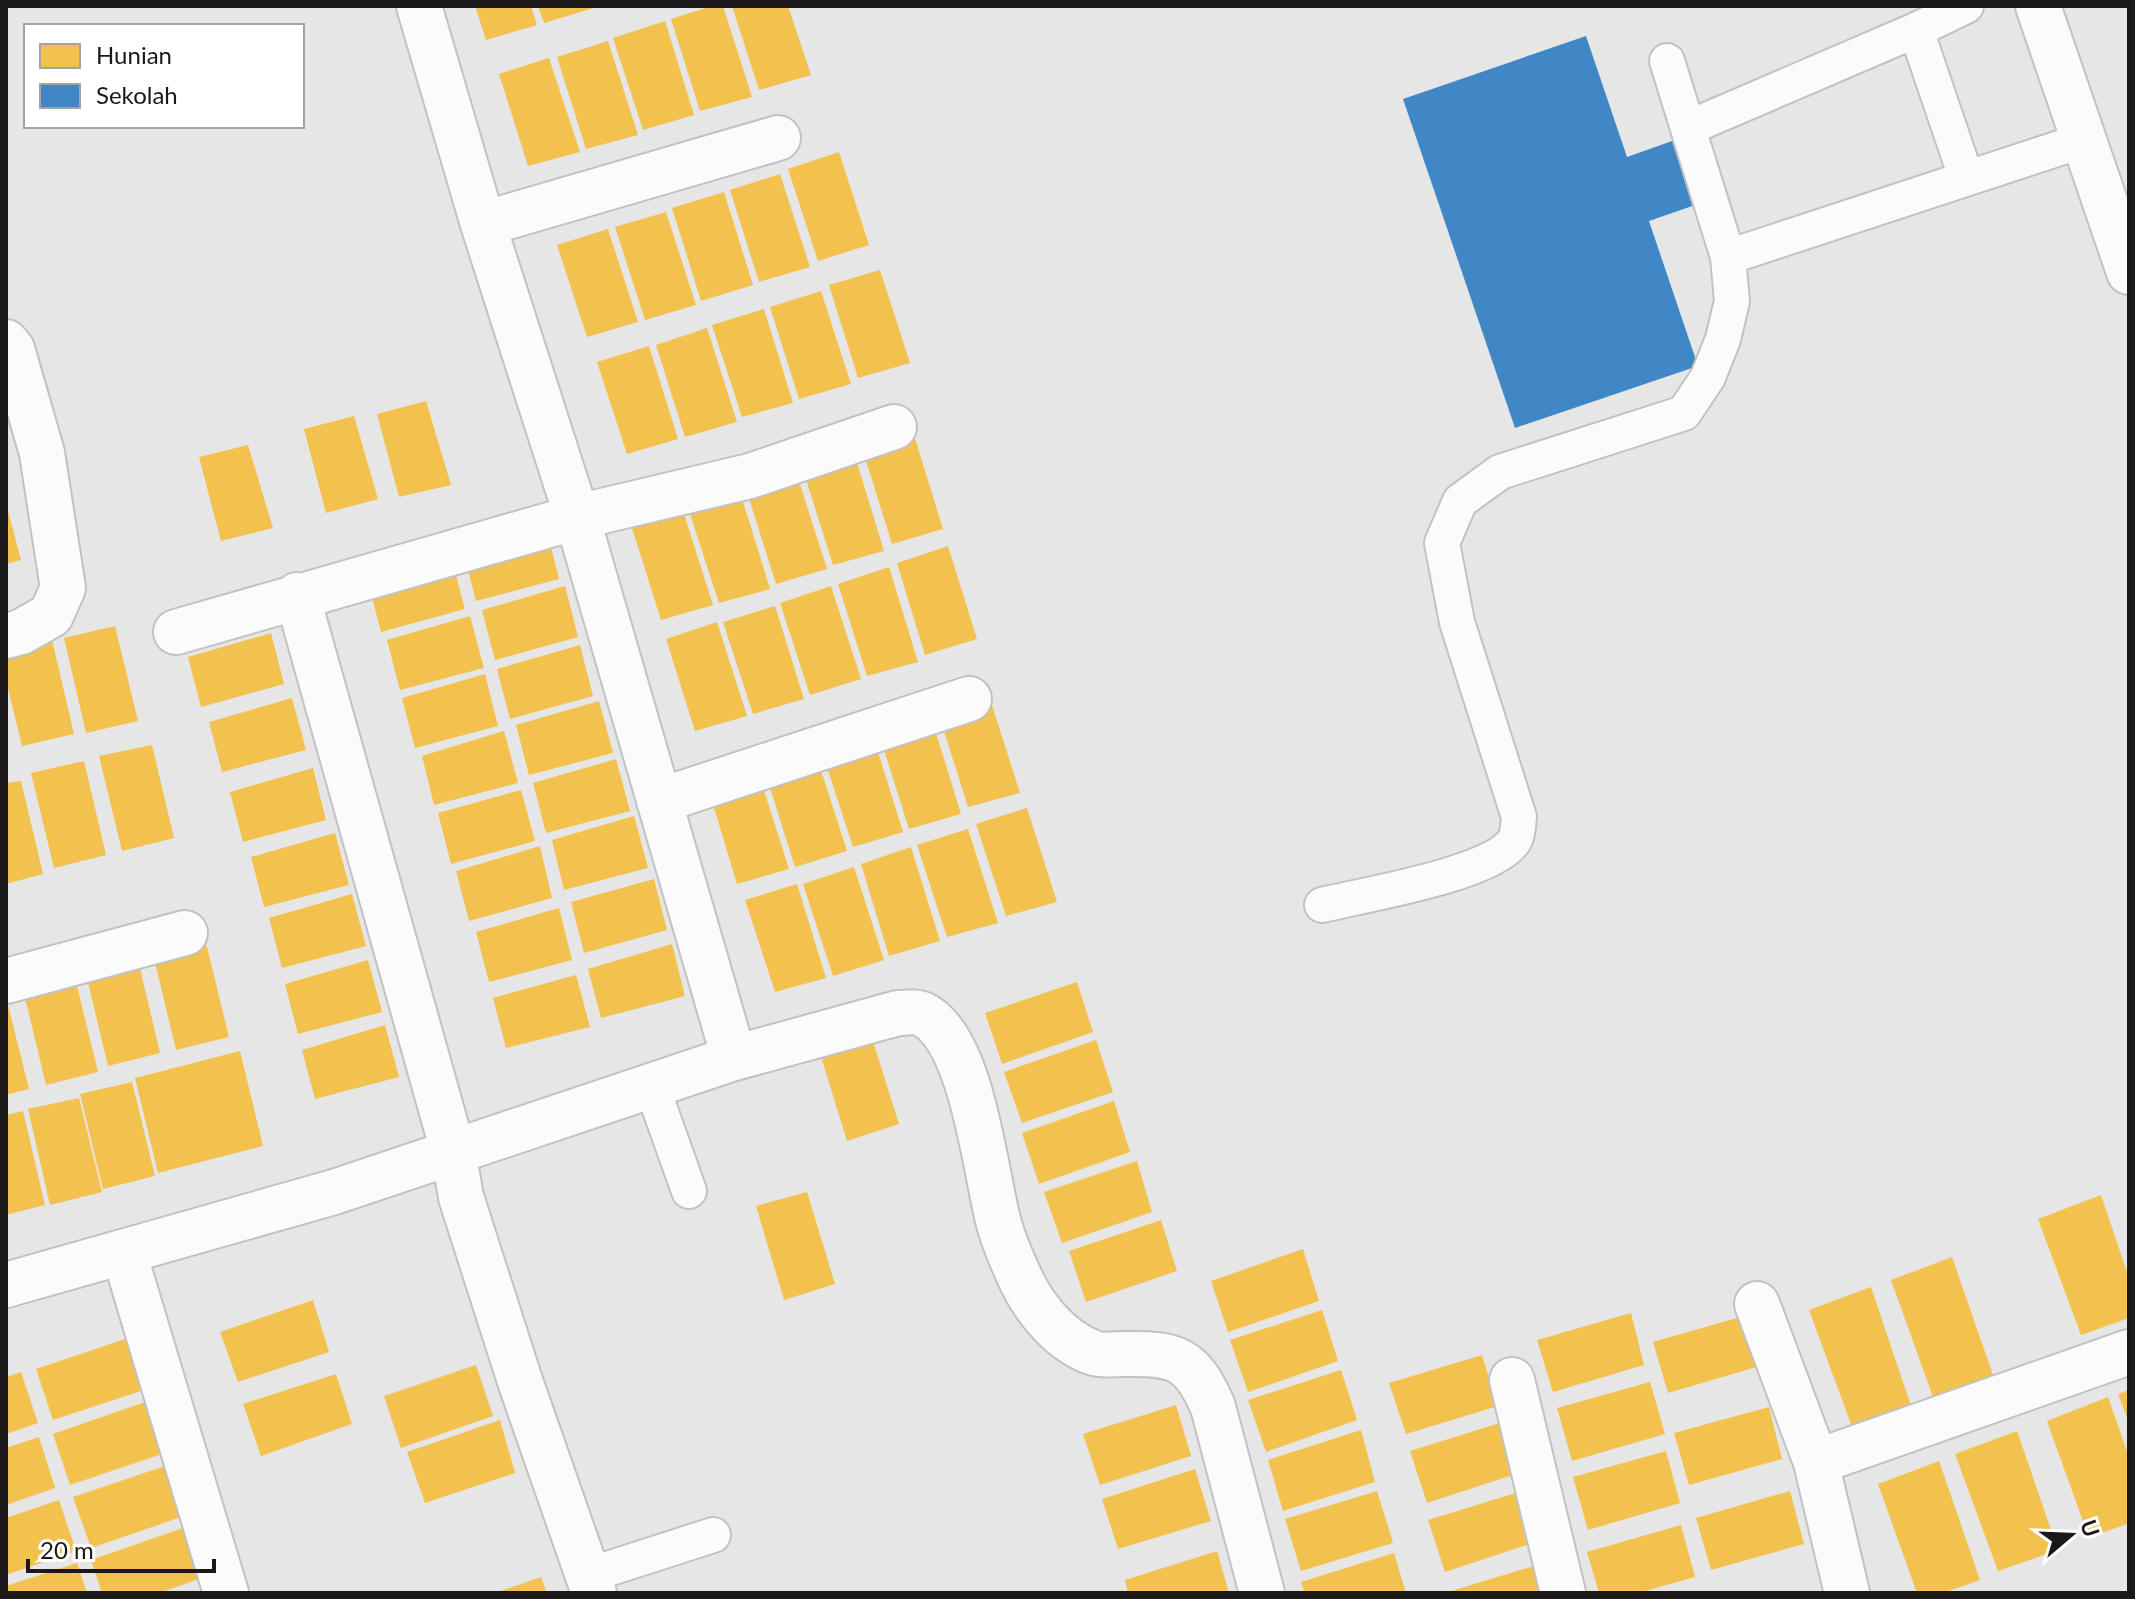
<svg xmlns="http://www.w3.org/2000/svg" width="2135" height="1599" font-family="Lato,sans-serif">
<rect width="100%" height="100%" fill="#e7e6e6"/>
<!-- homes -->
<path fill="#f2c14e" d="M475 6H531L537 25 486 40Z
M538 6H597V7L544 23Z
M712 6H723L752 97 700 111 671 19Z
M732 6H788L811 75 759 90Z
M665 21 694 115 643 130 613 38Z
M608 41 638 135 586 149 557 57Z
M549 58 580 152 528 166 499 74Z
M839 152 869 245 818 261 788 169Z
M780 174 810 267 759 282 730 190Z
M724 192 753 285 701 301 672 208Z
M666 212 696 305 645 320 615 227Z
M608 229 638 322 587 337 557 245Z
M880 270 910 363 858 378 829 285Z
M821 291 851 384 799 399 770 307Z
M764 309 793 403 742 417 712 325Z
M707 328 737 422 685 437 656 345Z
M649 346 678 439 627 454 597 362Z
M426 401 451 485 399 497 377 414Z
M354 416 378 499 326 513 304 429Z
M914 435 943 529 892 544 863 451Z
M248 445 273 528 221 541 199 457Z
M855 456 884 551 833 565 804 473Z
M797 475 827 569 776 584 747 492Z
M741 495 770 589 719 603 689 511Z
M6 503 21 560 6 564Z
M683 511 713 605 661 620 632 528Z
M546 527 559 579 476 601 463 551Z
M948 546 977 639 925 655 897 563Z
M451 557 465 609 381 632 368 582Z
M889 567 918 662 867 676 838 584Z
M565 586 578 637 495 660 482 610Z
M831 586 861 679 810 695 780 603Z
M775 606 804 699 753 714 723 622Z
M470 616 484 668 400 690 387 640Z
M717 622 747 716 695 731 666 639Z
M115 626 138 721 86 733 64 638Z
M271 633 284 684 201 707 188 657Z
M52 640 74 734 22 746 6 680V650Z
M580 645 593 696 510 719 497 669Z
M485 674 498 726 415 748 402 698Z
M292 698 306 750 222 772 209 722Z
M990 699 1020 793 968 807 939 715Z
M599 701 613 753 529 775 516 725Z
M932 720 961 814 909 829 880 737Z
M504 731 518 783 434 805 422 756Z
M874 739 903 832 853 847 823 755Z
M152 745 174 838 122 851 99 756Z
M817 758 847 851 795 867 766 775Z
M616 759 630 811 546 833 533 783Z
M84 761 106 855 54 868 31 773Z
M313 768 326 820 243 842 230 792Z
M759 775 789 869 737 884 709 791Z
M21 781 43 874 6 884V783Z
M521 790 535 841 451 864 438 813Z
M1027 808 1057 902 1006 916 976 824Z
M634 816 648 868 564 890 552 840Z
M968 829 998 923 947 937 917 845Z
M335 833 349 885 264 907 251 857Z
M540 846 552 898 469 921 456 871Z
M911 847 940 941 889 956 861 864Z
M854 867 884 960 833 976 803 884Z
M654 879 667 930 584 953 571 902Z
M797 884 826 978 775 992 745 900Z
M352 894 366 946 282 968 269 918Z
M559 908 572 960 489 982 476 932Z
M206 943 229 1037 176 1050 153 954Z
M672 944 685 996 601 1018 588 969Z
M138 960 160 1053 108 1066 85 970Z
M368 960 382 1012 298 1034 285 984Z
M576 975 590 1027 506 1048 493 998Z
M75 978 98 1072 46 1085 23 989Z
M1077 982 1093 1032 1002 1064 985 1013Z
M6 997 29 1089 6 1095Z
M385 1025 399 1077 315 1099 302 1050Z
M870 1032 899 1124 847 1141 818 1047Z
M1096 1040 1113 1092 1022 1123 1004 1072Z
M240 1051 263 1146 158 1173 135 1078Z
M132 1082 155 1176 103 1189 80 1094Z
M79 1098 102 1192 50 1205 28 1109Z
M1114 1101 1130 1152 1039 1184 1022 1133Z
M23 1111 45 1205 6 1215V1115Z
M1137 1161 1152 1212 1062 1243 1044 1192Z
M807 1192 835 1284 784 1300 756 1206Z
M2101 1195 2129 1278V1318L2081 1335 2038 1219Z
M1161 1220 1177 1271 1086 1302 1069 1251Z
M1303 1249 1319 1301 1228 1332 1211 1281Z
M1952 1257 1993 1375 1933 1397 1891 1280Z
M1871 1287 1911 1406 1852 1427 1809 1310Z
M313 1300 329 1352 238 1382 220 1332Z
M1322 1310 1338 1361 1248 1392 1230 1340Z
M1631 1313 1644 1365 1553 1392 1537 1340Z
M1747 1315 1760 1366 1668 1393 1653 1342Z
M128 1338 144 1390 53 1420 36 1369Z
M1482 1355 1498 1406 1406 1434 1389 1383Z
M476 1365 493 1416 401 1448 384 1396Z
M1341 1370 1357 1420 1266 1452 1248 1400Z
M21 1372 38 1423 6 1434V1377Z
M336 1374 352 1424 261 1456 243 1404Z
M1650 1382 1665 1434 1572 1461 1557 1408Z
M2129 1390V1423L2118 1394Z
M2108 1397 2129 1457V1523L2089 1538 2047 1421Z
M145 1402 162 1454 70 1485 53 1434Z
M1176 1405 1191 1456 1100 1485 1083 1434Z
M1769 1407 1782 1459 1689 1485 1674 1433Z
M500 1420 515 1473 425 1503 407 1452Z
M1503 1422 1519 1473 1427 1503 1410 1451Z
M1361 1430 1375 1482 1283 1511 1268 1460Z
M2017 1431 2058 1550 1998 1571 1955 1454Z
M39 1437 55 1488 6 1505V1448Z
M1666 1451 1680 1503 1588 1530 1573 1477Z
M1939 1461 1980 1580 1943 1593H1917L1878 1484Z
M165 1466 181 1517 91 1548 73 1497Z
M1195 1469 1211 1521 1118 1549 1102 1499Z
M1377 1491 1393 1543 1301 1571 1285 1519Z
M1522 1491 1536 1542 1445 1572 1428 1520Z
M1790 1491 1804 1544 1711 1570 1696 1518Z
M59 1500 76 1551 6 1575V1518Z
M1681 1525 1695 1577 1638 1593H1599L1587 1552Z
M183 1528 199 1579 159 1593H102L91 1560Z
M1217 1551 1229 1593H1128L1125 1580Z
M1394 1553 1406 1593H1305L1301 1582Z
M77 1563 87 1593H6V1586Z
M1537 1565 1545 1593H1449L1448 1592Z
M541 1577 547 1593H495Z"/>
<!-- schools -->
<path fill="#3f88c5" d="M1586 36 1627 157 1675 140 1698 204 1649 221 1698 366 1515 428 1403 99Z"/>
<g fill="none" stroke-linecap="round" stroke-linejoin="round">
<defs>
<path id="service" d="M1916 30 1966 177
M1688 128 1916 30 1966 6
M1728 257 2084 140
M1322 905C1363 895 1493 874 1514 841 1518 835 1518 825 1519 817L1457 622 1442 543 1460 501 1500 472 1684 413 1708 377 1723 339 1732 301 1728 257 1667 61
M652 1087 689 1191
M589 1575 713 1535"/>
<path id="minor" d="M419 6 483 224 577 517 734 1058 898 1013C905 1013 916 1011 922 1014 972 1037 985 1170 998 1220 1003 1240 1013 1263 1022 1282 1036 1311 1062 1342 1094 1353 1102 1356 1115 1354 1124 1354 1176 1353 1192 1358 1213 1407L1262 1593
M2038 6 2129 272
M483 224 778 138
M6 342 12 349 42 453 63 588 51 615 21 632 6 636
M297 595 453 1151 461 1197 520 1381 594 1593
M176 632 577 517 750 476 894 427
M659 801 969 699
M6 981 185 933
M124 1253 226 1593
M6 1285 334 1192 734 1058
M1757 1304 1816 1462 1847 1593
M1512 1380 1563 1593
M1816 1462 2129 1352"/>
</defs>
<!-- service casing -->
<use href="#service" stroke="#c3c2c2" stroke-width="38"/>
<!-- minor casing -->
<use href="#minor" stroke="#c3c2c2" stroke-width="48"/>
<!-- service -->
<use href="#service" stroke="#fbfbfb" stroke-width="34"/>
<!-- minor -->
<use href="#minor" stroke="#fbfbfb" stroke-width="44"/>
</g>
<!-- border -->
<rect width="2135" height="1599" fill="none" stroke="#1a1819" stroke-width="16"/>
<!-- legend -->
<rect x="24" y="24" width="280" height="104" fill="#ffffff" stroke="#a3a3a3" stroke-width="2"/>
<rect x="40" y="44" width="40" height="24" fill="#f2c14e" stroke="#a3a3a3" stroke-width="2"/>
<text x="96" y="64" font-size="24" fill="#1a1819">Hunian</text>
<rect x="40" y="84" width="40" height="24" fill="#3f88c5" stroke="#a3a3a3" stroke-width="2"/>
<text x="96" y="104" font-size="24" fill="#1a1819">Sekolah</text>
<!-- north arrow -->
<g transform="translate(2071 1535) rotate(71)" stroke="#ffffff" stroke-width="6" paint-order="stroke">
<path d="M0-6L14 30L0 20L-14 30Z" fill="#1a1819"/>
<text y="-12" font-size="22" font-weight="bold" text-anchor="middle" fill="#1a1819">U</text>
</g>
<!-- scale -->
<path d="M28 1559v12h186v-12" fill="none" stroke="#1a1819" stroke-width="4"/>
<text x="40" y="1559" font-size="24" fill="#1a1819" stroke="#ffffff" stroke-width="6" paint-order="stroke">20 m</text>
</svg>
